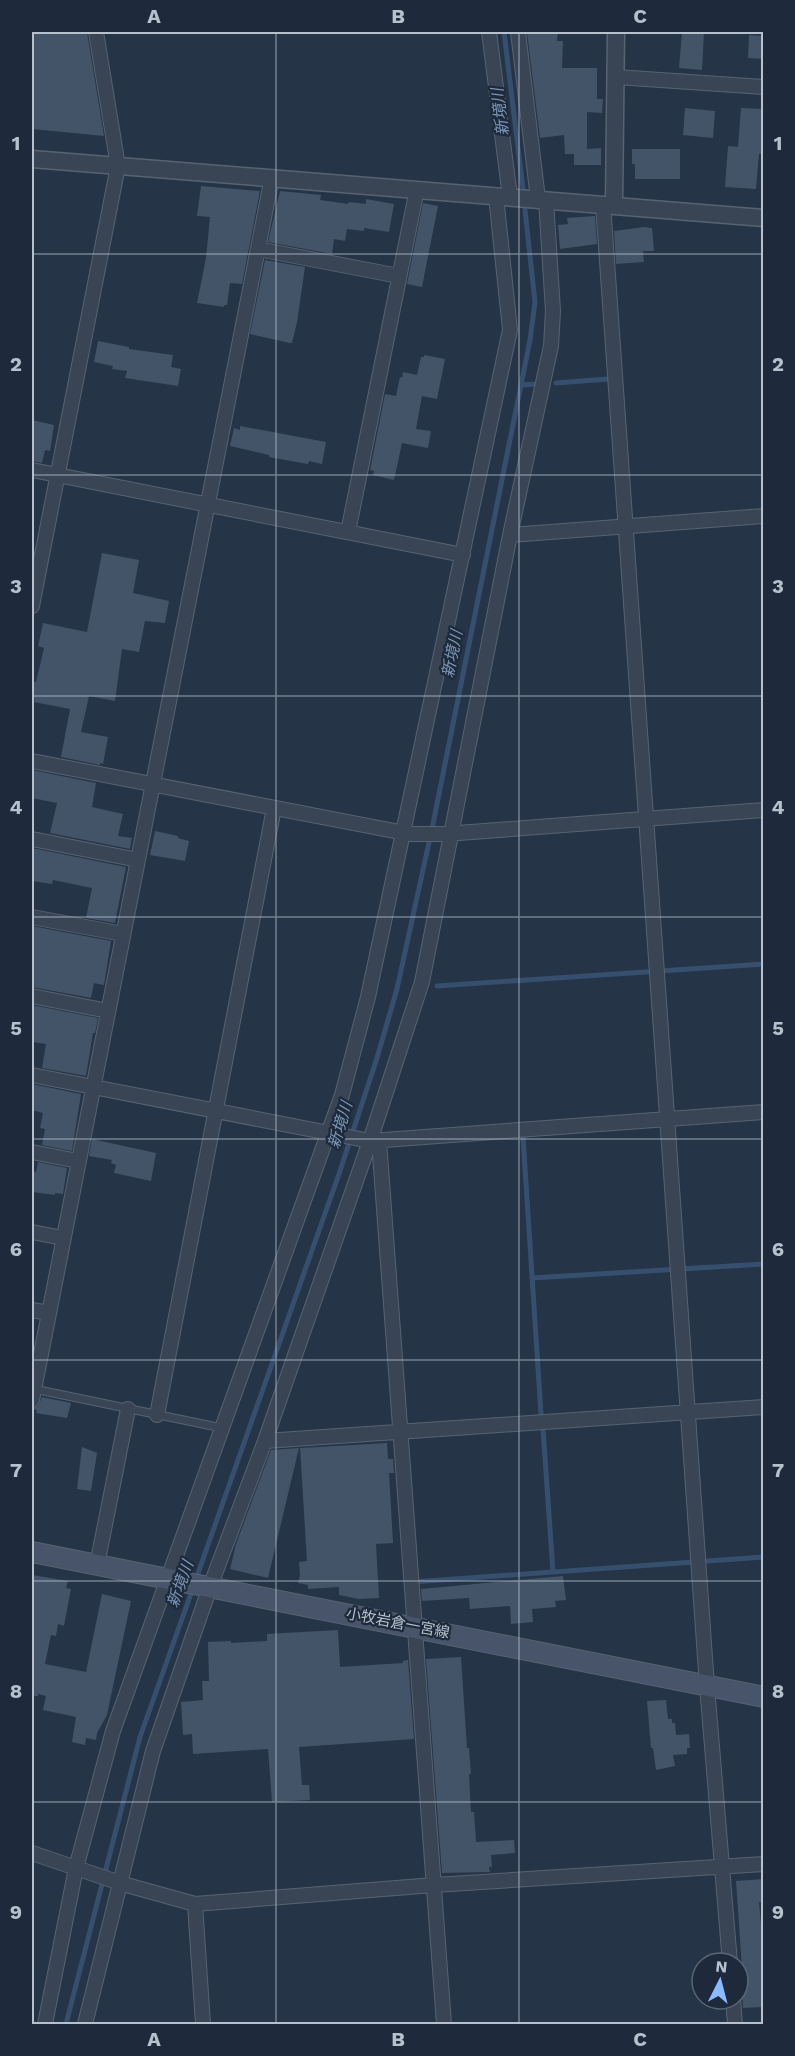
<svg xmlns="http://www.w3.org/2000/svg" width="795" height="2056" font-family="'Work Sans','Noto Sans JP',sans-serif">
<rect width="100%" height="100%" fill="#253446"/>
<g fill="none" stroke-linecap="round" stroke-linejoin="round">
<!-- stream -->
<path stroke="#374f6f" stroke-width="5" d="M504 32 523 189
M556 383 608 379
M521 385 537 384
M437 986 764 964
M523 1137 541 1414
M532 1278 764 1264
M543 1429 553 1572
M196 1579 339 1174 377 1058 397 989 433 824 530 340 535 302 525 210
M412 1582 764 1557
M66 2024 140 1737 193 1588"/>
</g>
<!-- building -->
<path fill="#435469" d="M32 32H87L104 136 32 129Z
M527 32H558L557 41H563L562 68H597V99H603L602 113 587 112V149L601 148V165H574V154H565L564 135 540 138Z
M682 32H704L702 70 679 68Z
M749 35 764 36V59L748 58Z
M685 108 715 111 713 138 683 135Z
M741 108 764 109V154H759L756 189 725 187 728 146 738 147Z
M632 149H680V179H635V164H632Z
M201 186 260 191 242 284 230 283 227 305H224V307L197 303 206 258 210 217 197 216Z
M280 191 321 195 320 200 348 204 349 202 366 204V199L394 204 389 232 364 228V231L347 229 345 241 334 239 332 254 268 242Z
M423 203 438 206 422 287 407 284Z
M595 216 597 244 560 249 558 225 568 224 567 218Z
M644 227 652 228 654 251H643L644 262 616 264 614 231Z
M265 260 305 267 297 322 292 343H290L250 334Z
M98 341 129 347V349L173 355 171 367 181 369 178 386 125 378 127 371 112 369 113 366 94 362Z
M424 355 445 359 437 399 422 396 416 429 431 431 428 448 402 443 394 480 373 475 374 471 370 470 385 394 396 396 400 377 402 378 403 372 417 375 421 357H424Z
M32 420 54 425 50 451 45 450 42 463 32 461Z
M240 426 326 442 322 464 309 461 308 464 269 457V455L230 446 234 428 240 430Z
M102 553 139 560 133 593 169 601 165 623 145 621 139 652 122 649 115 701 89 696 81 732 108 737 103 764 100 763V765L61 757 70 709 34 702 35 699H32V681L36 682 44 648 38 646 43 623 87 632Z
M32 770 96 783 92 807 123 814 118 836 132 838 130 849 50 833 57 803 32 798Z
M155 831 178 836V838L189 841 185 861 150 855Z
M32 848 126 867 115 923 86 918 92 888 53 880 52 884 32 881Z
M32 926 111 941 104 985 94 983 91 998 32 987Z
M32 1005 98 1018 95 1033H93L86 1076 42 1068 46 1044 33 1042 34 1039 32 1038Z
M32 1084 81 1094 72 1151 42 1145 45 1129 40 1128 43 1113 32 1110Z
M92 1139 156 1153 151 1181 114 1173 116 1165 111 1163 112 1160 89 1156Z
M38 1162 67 1168 63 1194 55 1193V1195L32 1192V1171L36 1172Z
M42 1397 71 1403 67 1418 36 1413 37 1410 32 1409 38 1406Z
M387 1443 388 1459H393L394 1473H389L393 1543 376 1544 379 1598 359 1599 339 1595V1587L308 1589V1585L298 1583 300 1575 299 1562 307 1561 300 1448Z
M82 1447 97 1453 91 1491 77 1489Z
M299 1448 268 1578 230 1569 236 1544 271 1450Z
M32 1575 68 1581 66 1588 71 1589 64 1626 58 1624 56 1636 51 1635 45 1664 86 1672 102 1594 131 1601 107 1715 97 1733 96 1740 86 1738 85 1745 72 1742 76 1717 43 1710 46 1696 38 1694V1696H32Z
M563 1576 566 1600 555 1601 556 1607 532 1609 533 1622 511 1624 510 1606 470 1609 469 1598 422 1601 421 1589Z
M338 1630 340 1667 403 1663V1661L408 1660 414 1739 299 1747 302 1785H309L310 1800 272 1802 268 1749 193 1754 192 1734 183 1735 181 1702 203 1700 202 1681H209L208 1642 231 1641V1643L267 1641V1634Z
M461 1657 467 1748H469L471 1774H469L471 1812H474L476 1842 514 1840 515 1853 491 1855 492 1867H489L490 1872 442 1873 426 1659Z
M666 1700 668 1719H672V1723H675L676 1735 689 1734 690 1748H687V1754L673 1755 675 1766 656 1770 653 1748H651L647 1701Z
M764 1879V1902H759L764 1957V2007L743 2008 740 1968H742L736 1881Z"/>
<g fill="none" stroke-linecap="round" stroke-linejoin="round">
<defs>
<path id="service" d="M34 1389 222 1428"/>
<path id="minor" d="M489 32 510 197
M518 32 538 199
M616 77 764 87
M603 204 707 1686 730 1963
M258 249 399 276
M32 470 463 555
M348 532 417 189
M510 535 764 516
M32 606 118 166 96 32
M32 761 410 834H445L764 810
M32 839 138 860
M32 917 123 934
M32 996 108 1011
M32 1075 370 1141 764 1112
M379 1141 444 2024
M32 1152 78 1161
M32 1232 63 1238
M32 1310 49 1313
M32 1400 272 177
M157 1415 274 808
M265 1441 764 1407
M97 1565 128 1409
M32 1853 123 1884 195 1904 434 1885 764 1864
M195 1904 203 2024
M733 1999 735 2024
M45 2024 76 1868 113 1731 342 1095 368 997 510 330 496 196
M85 2024 153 1751 210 1587 265 1441 370 1141 422 982 510 535 551 346 553 311 546 200"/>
<path id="tertiary" d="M32 159 764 218
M614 205 616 32"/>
<path id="secondary" d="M32 1552 764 1697"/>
</defs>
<!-- service casing -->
<use href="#service" stroke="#586372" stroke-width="9"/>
<!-- minor casing -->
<use href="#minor" stroke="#586372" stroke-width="16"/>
<!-- tertiary casing -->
<use href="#tertiary" stroke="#586372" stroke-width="19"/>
<!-- secondary casing -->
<use href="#secondary" stroke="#586372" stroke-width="22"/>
<!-- service -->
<use href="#service" stroke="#394555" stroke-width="7"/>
<!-- minor -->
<use href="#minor" stroke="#394555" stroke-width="14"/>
<!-- tertiary -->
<use href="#tertiary" stroke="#394555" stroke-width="16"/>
<!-- secondary -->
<use href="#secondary" stroke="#475469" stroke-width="20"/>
</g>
<!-- grid -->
<path fill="none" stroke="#b7c1ce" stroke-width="1.5" stroke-opacity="0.55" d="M276 32V2024M519 32V2024M32 254H764M32 475H764M32 696H764M32 917H764M32 1139H764M32 1360H764M32 1581H764M32 1802H764"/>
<g text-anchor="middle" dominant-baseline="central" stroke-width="4.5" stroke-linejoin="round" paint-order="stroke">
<!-- street labels -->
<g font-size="15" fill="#b7c1ce" stroke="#1e2a3b">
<text transform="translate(398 1623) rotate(11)">小牧岩倉一宮線</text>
</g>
<!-- water labels -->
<g font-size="16" font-style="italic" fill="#7c97b9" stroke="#1e2a3b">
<text transform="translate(500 112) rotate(-97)">新境川</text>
<text transform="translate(452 654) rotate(-78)">新境川</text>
<text transform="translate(340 1125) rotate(-73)">新境川</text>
<text transform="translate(180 1584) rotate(-70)">新境川</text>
</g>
</g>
<!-- border -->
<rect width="795" height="2056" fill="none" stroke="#1e2a3b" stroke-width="66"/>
<!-- north arrow -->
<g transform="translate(720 1981) rotate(6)"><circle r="28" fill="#1e2a3b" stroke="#5b6676" stroke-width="1.5"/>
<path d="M0-4.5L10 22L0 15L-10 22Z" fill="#8cbaff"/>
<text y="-9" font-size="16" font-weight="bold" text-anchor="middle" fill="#b7c1ce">N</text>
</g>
<rect x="33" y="33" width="729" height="1990" fill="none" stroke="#b7c1ce" stroke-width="2"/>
<g font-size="20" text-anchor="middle" font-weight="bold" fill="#b7c1ce">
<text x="154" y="23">A</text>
<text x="398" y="23">B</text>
<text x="640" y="23">C</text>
<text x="16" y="150">1</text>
<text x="778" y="150">1</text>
<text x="16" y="371">2</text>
<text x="778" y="371">2</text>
<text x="16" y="593">3</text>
<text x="778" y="593">3</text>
<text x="16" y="814">4</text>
<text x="778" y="814">4</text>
<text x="16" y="1035">5</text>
<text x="778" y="1035">5</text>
<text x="16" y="1256">6</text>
<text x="778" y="1256">6</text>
<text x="16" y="1477">7</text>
<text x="778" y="1477">7</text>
<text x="16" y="1698">8</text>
<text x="778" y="1698">8</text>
<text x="16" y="1919">9</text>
<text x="778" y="1919">9</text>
<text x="154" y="2046">A</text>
<text x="398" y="2046">B</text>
<text x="640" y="2046">C</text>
</g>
</svg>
